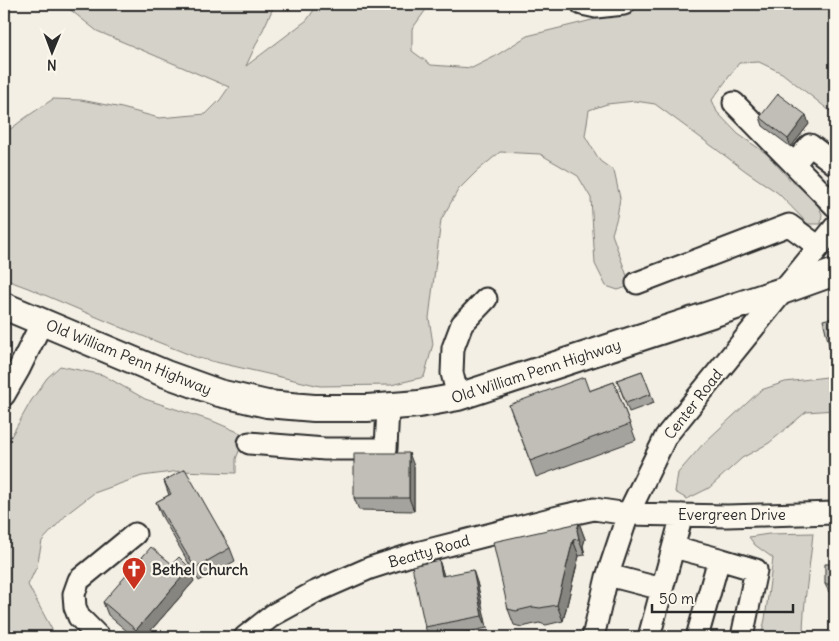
<svg xmlns="http://www.w3.org/2000/svg" width="839" height="641" font-family="Delius,sans-serif">
<rect width="100%" height="100%" fill="#f3efe4"/>
<filter id="ink" filterUnits="userSpaceOnUse"><feTurbulence type="fractalNoise" baseFrequency=".02" numOctaves="2"/><feDisplacementMap in="SourceGraphic" scale="10" xChannelSelector="R" yChannelSelector="G"/><feConvolveMatrix kernelMatrix="1 2 1 2 8 2 1 2 1" color-interpolation-filters="sRGB"/></filter>
<g filter="url(#ink)">
<!-- green -->
<path fill="#d5d2c9" stroke="#807e7a" d="M65 4H275L246 66 307 20 318 4H430L412 29V51L431 65 472 68 494 57 527 36 584 22 653 4H835V115L782 73 759 62 739 63 712 100 717 112 738 134 767 154 791 181 814 197 822 214 821 224H808L778 193 747 172 655 104 635 101 607 104 589 110 585 136 600 161 614 171 620 198 617 217 612 234 627 276V287L618 290 606 286 595 264 591 198 578 176 540 154 500 152 476 172 458 190 441 220 429 318 433 344 424 377 391 385 320 386 198 358 125 329 28 288 4 279V134L25 118 53 99 81 100 122 108 159 118 206 114 220 100 229 87 97 31 68 8Z
M60 366 103 375 145 399 215 422 245 435 236 459V473L180 471 142 476 94 493 68 513 42 541 37 566 28 585 56 637H15L4 626V449L31 401 47 378Z
M835 376V410L806 412 769 443 742 458 709 488 687 499 675 492 678 473 703 444 761 390 785 382Z
M813 533C810 568 803 602 803 637H761L765 619 773 558 755 545 749 537 769 534Z"/>
<g fill="none" stroke-linecap="round" stroke-linejoin="round">
<defs>
<path id="minor" d="M582 4 596 7 624 4
M734 103 835 206
M794 164 810 145 835 164
M637 283 789 225 819 247
M4 395 19 369 42 322
M458 397 452 373 453 348 462 324 486 299
M249 443 325 449H386L388 407
M674 547 719 559
M608 575 662 589
M99 637 79 617 75 607 74 594 79 580 135 534
M245 637 273 615 315 592 370 568 417 553 562 516 594 509 628 514 727 516 835 513
M593 637 607 577 628 514 666 436 835 227
M649 637 682 515
M697 637 719 559 756 570 742 637"/>
<path id="major" d="M4 306 166 374 219 393 267 404 314 408H367L419 404 458 397 782 291 835 272"/>
</defs>
<!-- minor casing -->
<use href="#minor" stroke="#2b2b2b" stroke-width="25"/>
<!-- major casing -->
<use href="#major" stroke="#2b2b2b" stroke-width="30"/>
<!-- minor -->
<use href="#minor" stroke="#fbf7ec" stroke-width="21"/>
<!-- major -->
<use href="#major" stroke="#fbf7ec" stroke-width="26"/>
</g>
<!-- wall -->
<path fill="#a5a39d" stroke="#2b2b2b" d="M760 117 809 124 791 147 763 126Z
M835 317V352L832 353 829 345Z
M642 371 654 403 629 412 617 380Z
M614 382 636 440 536 477 509 405 589 391Z
M414 466V511L359 510 354 498Z
M164 481 230 548 235 561 199 581 161 515 156 502 169 495Z
M579 523 585 539 583 546 585 555 579 556 563 621 546 625 539 623 522 627 514 625 508 609Z
M439 560 444 576 477 582 487 628 443 637H429L425 627Z
M172 564 194 581 145 637H134L108 615 103 602Z
M835 564V592H829L825 584Z"/>
<!-- shaded-wall -->
<path fill="#86857f" stroke="#2b2b2b" d="M806 115 809 124 791 147 788 139Z
M409 453 414 466V511L409 498Z
M579 523 585 539 583 546 585 555 579 539 577 530Z
M573 540 579 556 563 621 557 605Z
M439 560 443 573 447 589 442 576Z
M190 568 194 581 145 637H139L136 630Z
M473 570 477 582 487 628 482 616Z"/>
<!-- building -->
<path fill="#c0beb6" stroke="#2b2b2b" d="M778 94 806 115 788 139 760 117Z
M835 317V343L829 345 823 320Z
M642 371 651 394 626 403 617 380Z
M584 377 589 391 614 382 630 424 530 461 509 405Z
M354 453H409V498H354Z
M185 469 230 548 195 568 156 502 171 494 164 481Z
M579 523 577 530 579 539 573 540 557 605 540 608 533 607 516 611 508 609 493 542Z
M151 547 172 564 179 557 190 568 136 630 103 602Z
M439 560 442 576 473 570 482 616 425 627 412 566Z
M825 564H835V584H825Z"/>
</g>
<!-- icons -->
<defs>
<symbol id="church-pin" viewBox="-11 -11 22 30"><path d="M0 17L-7.5 6A9.5 9.5 0 1 1 7.5 6Z" fill="#c8321e" stroke="#fbf7ec"/><path d="M-1.2-6h2.4v3.5h3.3v2.4h-3.3V6h-2.4V-.1h-3.3v-2.4h3.3Z" fill="#fff"/></symbol>
</defs>
<g fill-rule="evenodd">
<use href="#church-pin" x="120" y="555" width="28" height="38"/>
</g>
<g text-anchor="middle" dominant-baseline="central" stroke-width="4.5" stroke-linejoin="round" paint-order="stroke">
<!-- street labels -->
<g font-size="15" fill="#2b2b2b" stroke="#fbf7ec">
<text transform="translate(129 357) rotate(22)">Old William Penn Highway</text>
<text transform="translate(536 371) rotate(-18)">Old William Penn Highway</text>
<text transform="translate(693 404) rotate(-52)">Center Road</text>
<text x="732" y="514">Evergreen Drive</text>
<text transform="translate(429 551) rotate(-16)">Beatty Road</text>
</g>
<!-- poi labels -->
<g font-size="15" font-weight="bold" fill="#2b2b2b" stroke="#fbf7ec" text-anchor="start">
<text x="152" y="569">Bethel Church</text>
</g>
</g>
<!-- margin -->
<rect width="839" height="641" fill="none" stroke="#fbf7ec" stroke-width="20"/>
<rect x="10" y="10" width="819" height="621" fill="none" stroke="#2b2b2b" stroke-width="2" filter="url(#ink)"/>
<!-- north arrow -->
<g transform="translate(52 52) rotate(181)" stroke="#fbf7ec" stroke-width="4" paint-order="stroke">
<path d="M0-4L9 19L0 12L-9 19Z" fill="#2b2b2b"/>
<text y="-8" font-size="14" font-weight="bold" text-anchor="middle" fill="#2b2b2b">N</text>
</g>
<!-- scale -->
<path d="M652 604v8h141v-8" fill="none" stroke="#2b2b2b" stroke-width="2.5"/>
<text x="659" y="604" font-size="15" fill="#2b2b2b" stroke="#fbf7ec" stroke-width="4" paint-order="stroke">50 m</text>
</svg>
